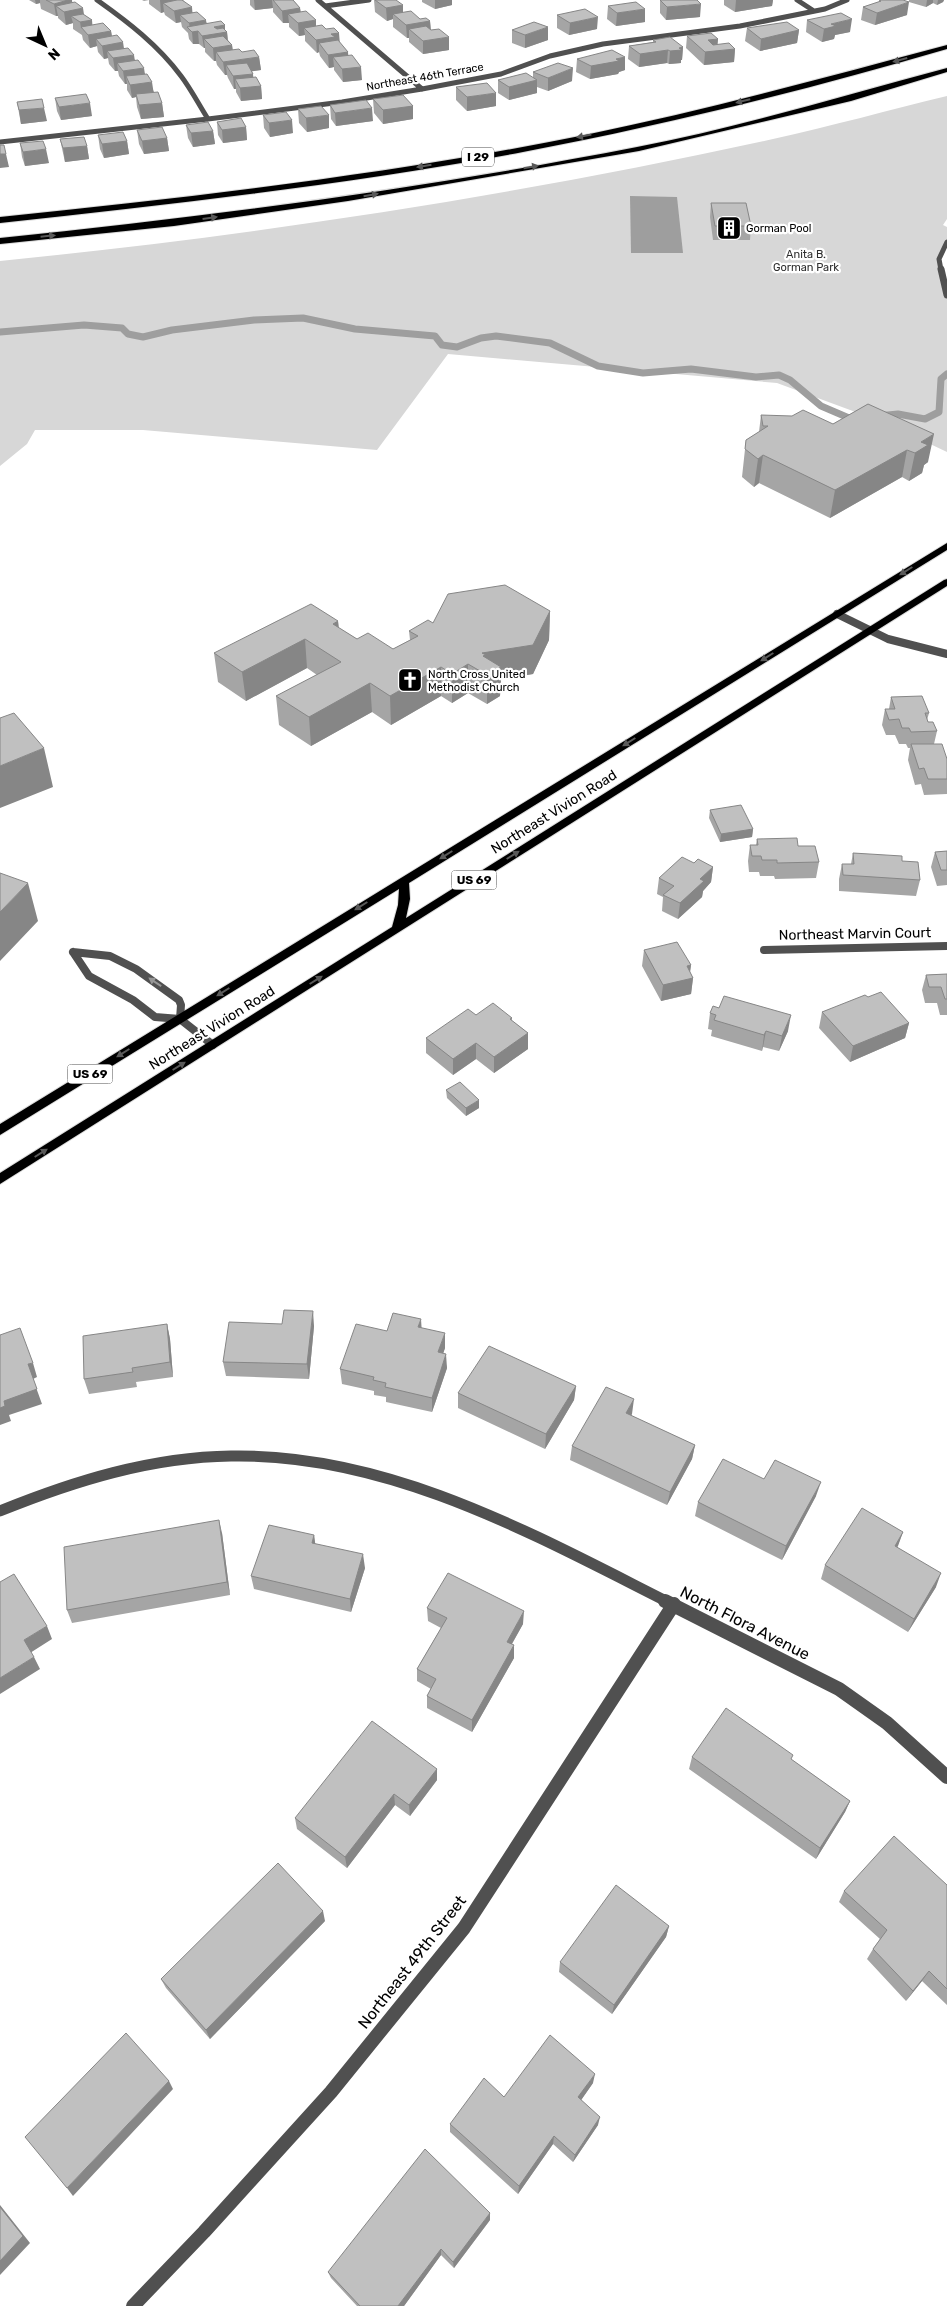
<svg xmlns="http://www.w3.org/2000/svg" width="947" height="2306" font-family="Rubik,sans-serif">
<rect width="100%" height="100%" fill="#fff"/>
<!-- green -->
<path fill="#d7d7d7" d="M947 96V219L943 225 947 227V242L939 259 947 295V452L888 424 777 383 448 354 377 450 143 430H35L27 444 0 466V261C259 235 519 195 773 139 832 126 889 110 947 96Z"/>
<!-- water -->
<path fill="#9e9e9e" d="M630 196 677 197 683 253H631Z"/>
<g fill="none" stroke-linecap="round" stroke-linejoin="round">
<!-- stream -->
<path stroke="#9e9e9e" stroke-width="7" d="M0 332 84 325 122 328 128 334 143 337 172 330 254 320 303 318 355 329 435 336 442 345 457 347 481 338 496 336 550 343 598 366 643 373 691 369 756 377 779 375 790 380 821 406 849 418 859 417
M878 416 898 414 925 419 939 412 941 379 947 374"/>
<defs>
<path id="primary" d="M947 543V550L409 883 410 899 406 918 944 580 947 579V586L0 1184V1173L392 927 398 905 399 889 0 1135V1124Z"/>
<path id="highway" d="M947 45V49C807 90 666 125 523 152 350 184 175 204 0 223V217C196 197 392 174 585 135 707 110 827 77 947 45Z
M947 68V72L851 101 639 151 348 201 174 226 0 244V238C214 216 426 188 637 147 742 127 844 95 947 68Z"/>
</defs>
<!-- primary casing -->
<use href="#primary" stroke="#dbdbdb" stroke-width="2"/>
<!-- highway casing -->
<use href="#highway" stroke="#dbdbdb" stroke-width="2"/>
<!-- street-far4 -->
<path stroke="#505050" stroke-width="5" d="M97 0C128 22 158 45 181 76 191 89 199 105 208 119
M318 0 422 89
M797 0 814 11
M325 6 369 0
M0 142 208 119 342 102 422 89 501 74 550 56 603 44 740 26 825 9 847 0
M941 270 939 259 947 242"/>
<!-- street-far3 -->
<path stroke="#505050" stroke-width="7" d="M941 269 947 295"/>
<!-- street-far2 -->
<path stroke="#505050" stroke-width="8" d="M837 614 888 639 947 654
M764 950 947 946
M73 952 89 976 133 1000 155 1017 180 1019 213 1045
M73 952 110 956 136 969 179 1000 181 1005 180 1019"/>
<!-- street-far1 -->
<path stroke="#505050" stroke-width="11" d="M0 1511C74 1481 151 1457 231 1456 388 1453 531 1533 668 1602"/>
<!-- street -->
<path stroke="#505050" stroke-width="14" d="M665 1601 839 1689 887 1723 947 1777
M133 2306 204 2232 331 2092 464 1928 674 1604"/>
<!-- primary -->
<use href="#primary" fill="#000" fill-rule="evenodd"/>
<!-- highway -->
<use href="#highway" fill="#000" fill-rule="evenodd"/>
</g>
<!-- wall -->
<path fill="#a5a5a5" d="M29 0H72V2L84 15 92 20V25L111 31 112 36 135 60 145 74 154 92 162 103 164 117 141 119 137 107 136 97 132 98 127 90V84H125L119 76 118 71H115L109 64 108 58 104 59 98 52 97 46 90 48 83 40 82 35 73 29V23L66 25 58 18V16H56L41 9 40 3 36 4Z
M142 0H183L192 12 207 23 225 25V30L227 32 228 40 232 45 233 50 259 57 261 70 252 71 253 74V77L261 86 262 99 241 101 236 92V89H234L228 78 227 75H225L217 65 216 61H214L205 52V48H204L199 44H193L189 39 188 33 182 27 181 22 176 23 165 15 164 12 161 13 149 4V0L144 1Z
M250 0H293L300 8 301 12 316 26 339 33V42L348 52V55L362 80 343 82 334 70V67L329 68 320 56 319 52 317 53 305 41V35L299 36 289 27V23H283L273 12V8L255 10 250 5Z
M374 0H396L403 13 420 19 430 21 431 30 449 50 423 54 409 42V38H407L393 27V19L387 21 375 12Z
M422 0H452V5L435 9 422 2Z
M660 0 700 17 666 20 660 13Z
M724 0H773L772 6 735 12 724 5Z
M909 0H944L943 2 937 5 933 3 926 7 909 2Z
M879 1 907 15 875 25 861 20 863 7 879 2Z
M608 6 645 22 616 26 607 19Z
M557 15 597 29 569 35 557 28Z
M807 20 850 32 835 35 834 39 822 42 806 32Z
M747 28 799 30 797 43 760 51 745 41Z
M512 30 548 40 525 48 512 43Z
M687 36 718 39 717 45 735 49 734 62 704 65 686 48Z
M653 40 683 47 682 60H681V63L669 64 667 63 639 67 628 59 629 46 653 42Z
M625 57V70L619 72 618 74 590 79 576 72 577 59Z
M533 72 572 81 548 91 537 87V93L509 100 498 93V80L533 78Z
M456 87 496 106 467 111 456 100Z
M55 98 92 116 61 120 57 111Z
M373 99 413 106V119L383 124 374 113Z
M17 102 47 121 21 124Z
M330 105 373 121 336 126 331 119Z
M298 109 329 128 307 132 299 123Z
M263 115 293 133 270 137 264 128Z
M217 122 246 127 247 140 223 143 218 135Z
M186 125 213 131 215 144 193 147 188 138Z
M137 130 167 138 169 151 144 154 139 144Z
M98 135 127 141 129 154 104 158 100 149Z
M60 139 87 146 89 159 65 162 63 153Z
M20 143 49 163 25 166 22 157Z
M711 203 751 226 750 240H713L710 217Z
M868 404 928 462 924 465 922 473 909 481 902 477 830 518 759 483 754 487 742 477 746 440 759 432 761 415 833 424Z
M550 611 549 640 533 674 501 679 500 696 487 704 468 693 452 703 441 696 391 725 372 712 311 746 279 725 276 696 317 675 307 668 246 701 218 682 214 653 338 621 339 628 357 639 393 649 410 640 409 631 433 623Z
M891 697 929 713 927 720 928 722 937 731 934 744 947 759V794L924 795 921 784 915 785 908 760 910 748H908L906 744H899L895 735H886L882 725 885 709H889Z
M710 810 753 829 752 837 720 842 709 818Z
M757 839 798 846 819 862 816 878 775 879 774 876H760L759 872H749L748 861 750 845H756Z
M947 851V885L937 886 931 867 935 852Z
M853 853 902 861 920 880 916 896 839 891V879L842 864H851Z
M694 863 713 867 711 882 703 891 702 897 678 919 662 911 663 897 657 894 659 878Z
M644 950 691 965 690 972 693 978 691 994 661 1001 642 966Z
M947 974V1015H940L937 1003H925L922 990 926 975Z
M868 997 909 1023 905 1038 850 1062 819 1028 822 1012Z
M710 1013 788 1031 779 1051 763 1047 762 1051 711 1036 712 1030 708 1029Z
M476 1015 512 1018V1021L528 1033V1049L494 1073 476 1059 453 1075 426 1053V1038Z
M446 1090 479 1108 466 1116 447 1098Z
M167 1324 170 1339 173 1377 136 1382 137 1387 89 1394 84 1379Z
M282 1324 314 1326 309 1379 226 1376 223 1362Z
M421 1328 445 1348 443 1353 447 1368 432 1412 386 1402V1397L374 1395V1391L342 1384 340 1369 387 1331Z
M576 1386 574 1400 545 1449 458 1408V1393Z
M632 1414 631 1416 695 1445 692 1459 667 1505 570 1460 572 1446Z
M764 1479 816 1496 782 1560 695 1516 698 1502Z
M903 1532 897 1547 936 1587 908 1632 821 1579 825 1565Z
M222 1533 230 1595 72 1623 67 1610Z
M314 1535 315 1544 365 1568 351 1612 254 1589 251 1576Z
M427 1608 523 1624 512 1644 514 1658 472 1732 427 1708V1696L431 1689 417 1681V1669L441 1628 428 1621Z
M692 1757 792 1760 850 1801 845 1812 816 1859 689 1769Z
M437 1769V1780L410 1816 395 1805 347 1868 297 1829 295 1818Z
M947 1885V2005L922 1981 906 2001 867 1959 873 1949 880 1939 839 1902 844 1891Z
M325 1921 210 2039 166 1988 161 1979Z
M669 1926 666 1937 612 2014 559 1972 560 1962Z
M593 2083 581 2100 598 2125 573 2162 553 2144 518 2194 450 2132V2124L504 2097Z
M490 2220 454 2268 441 2255 404 2306H357L331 2278 328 2272Z"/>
<!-- shaded-wall -->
<path fill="#868686" d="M35 0H40V3L36 4Z
M68 0H72L73 10 83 8 85 21 71 16 73 23 66 25 64 12 56 6 58 16H56L54 4Z
M160 0H183L184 8 163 3 164 12 161 13Z
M254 0H272L273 8 255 10Z
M435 0H452V5L435 9Z
M736 0H773L772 6 735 12Z
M927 0H933V3L926 7Z
M938 0H944L943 2 937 5Z
M909 2 907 15 875 25 877 13Z
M701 4 700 17 666 20 667 7Z
M403 5V17L393 14V19L387 21 386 8Z
M192 7 193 20 180 15 181 22 176 23 174 11Z
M300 8 301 21 288 14 289 23H283L282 11Z
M645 9V22L616 26 617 13Z
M598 17 597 29 569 35 570 23Z
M852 19 850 32 835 35 834 39 822 42 824 29 831 24Z
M92 20 93 32 81 28 80 22Z
M206 20 208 33 198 31 199 44H193L192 32 190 29 189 23Z
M316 20V33L304 28 305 35 299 36 298 23Z
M430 21 431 34 409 29V38H407L406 25Z
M225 25V32H227L228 44 204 39 205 48H204L202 36 214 27Z
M548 27V40L525 48V35Z
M799 30 797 43 760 51 761 39Z
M111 31 113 44 96 39 97 46 90 48 88 35Z
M339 33 340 45 319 43V52L317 53 316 40 331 34Z
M449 37V50L423 54V41Z
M718 39 717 51 735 49 734 62 704 65 705 52 708 40Z
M123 42 125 55 107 51 108 58 104 59 102 46Z
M232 45 233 58 216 52V61H214L213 48Z
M683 47 682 60H681V63L669 64 670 51 679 48Z
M668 50 667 63 639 67 640 54Z
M348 52 349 65 333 57 334 67 329 68 328 55Z
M134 55 136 68 117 63 118 71H115L113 58Z
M259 57 261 70 232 74 226 65 227 75H225L223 62Z
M625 57V70L619 72 618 74 590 79 591 66Z
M361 67 362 80 343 82 342 69Z
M144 68 146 81 126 76 127 84H125L123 71Z
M573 68 572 81 548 91V78Z
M253 74 254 86H261L262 99 241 101 240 88 235 79 236 89H234L233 76Z
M537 80V93L509 100V87Z
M152 82 154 95 136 94V97L132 98 130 85Z
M496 93V106L467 111V97Z
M90 103 92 116 61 120 59 107Z
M162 103 164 117 141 119 139 105Z
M413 106V119L383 124V110Z
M44 108 47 121 21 124 19 110Z
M372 108 373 121 336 126 335 113Z
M329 115V128L307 132 306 118Z
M292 120 293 133 270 137 269 123Z
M246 127 247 140 223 143 222 130Z
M213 131 215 144 193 147 191 133Z
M167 138 169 151 144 154 142 141Z
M127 141 129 154 104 158 102 144Z
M87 146 89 159 65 162 63 148Z
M46 149 49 163 25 166 23 152Z
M0 154H6L9 167 0 168Z
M934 434 928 462 924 465 922 473 909 481 915 453 921 442Z
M907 450 902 477 830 518 835 490Z
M763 455 759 483 754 487 758 459Z
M550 611 549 640 533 674 501 679 500 696 487 704V675L482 653Z
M338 621 340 650 333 624Z
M305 639 307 668 246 701 242 672Z
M468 664V693L452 703V674Z
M441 667V696L391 725 390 696Z
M370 683 372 712 311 746 309 717Z
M44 748 53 787 0 808V766Z
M753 829 752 837 720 842 721 834Z
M713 867 711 882 703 891 702 897 678 919 680 903 700 879Z
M28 883 38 921 0 961V912Z
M691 965 689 979 693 978 691 994 661 1001 663 985 687 966Z
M791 1015 788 1031 779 1051 782 1036Z
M909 1023 905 1038 850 1062 853 1046Z
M766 1031 763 1047 762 1051 764 1035Z
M528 1033V1049L494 1073V1057Z
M476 1043V1059L453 1075V1059Z
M479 1100V1108L466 1116V1108Z
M313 1311 314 1326 309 1379 307 1364Z
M421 1319 422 1334 418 1327Z
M167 1324 170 1339 173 1377 170 1362Z
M445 1333V1348L439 1366 438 1352Z
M446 1354 447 1368 432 1412V1398Z
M33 1363 37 1377 33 1379 42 1404 9 1415 11 1421 0 1425V1408L4 1401 28 1364Z
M576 1386 574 1400 545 1449 546 1434Z
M634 1399 632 1414 624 1427 626 1413Z
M695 1445 692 1459 667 1505 670 1492Z
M821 1482 816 1496 782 1560 786 1546Z
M219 1520 222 1533 230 1595 227 1582Z
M903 1532 898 1546 889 1559 895 1546Z
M314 1535 316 1549 312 1543Z
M363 1554 365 1568 351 1612 350 1599Z
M941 1573 936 1587 908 1632 914 1619Z
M524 1611 523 1624 506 1654 507 1642Z
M47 1626 52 1639 30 1653 24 1640Z
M514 1645V1658L472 1732V1720Z
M34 1657 40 1669 0 1694V1678Z
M437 1769V1780L410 1816 409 1805Z
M394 1794 395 1805 347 1868 345 1857Z
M850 1801 845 1812 816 1859 820 1848Z
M323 1911 325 1921 210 2039 206 2030Z
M669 1926 666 1937 612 2014 614 2005Z
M929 1971 922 1981 906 2001 913 1991Z
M595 2074 593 2083 577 2106 578 2097Z
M169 2081 173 2089 73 2196 67 2188Z
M600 2117 598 2125 573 2162 575 2155Z
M554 2136 553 2144 518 2194 519 2186Z
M0 2205 30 2243 0 2275Z
M490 2213V2220L454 2268 453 2262Z
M441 2249V2255L404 2306H398Z"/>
<!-- building -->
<path fill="#c0c0c0" stroke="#868686" d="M46 0H68L54 4Z
M177 0H182L192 7 174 11 163 3Z
M273 0H293L300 8 282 11Z
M375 0H396L403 5 386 8Z
M660 0H697L701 4 667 7Z
M881 0H903L909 2 877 13 863 7 881 1H879Z
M75 2 83 8 64 12 56 6Z
M636 2 645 9 617 13 608 6Z
M585 9 598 17 570 23 557 15Z
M306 11 316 20 298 23 288 14Z
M411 11 420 19 426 18 430 21 406 25 393 14Z
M197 12 206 20 189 23 180 15Z
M841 13 852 19 831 24 836 26 824 29 807 20Z
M83 14 92 20 80 22 71 16Z
M221 21 225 25 214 27 217 29 223 28 227 32 202 36 198 31 192 32 187 27Z
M534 22 548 27 525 35 512 30Z
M787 22 799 30 761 39 747 28Z
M103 23 111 31 88 35 81 27Z
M322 25 326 29 334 28 339 33 331 34 335 37 316 40 304 28Z
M426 26 431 30 439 29 449 37 423 41 409 29Z
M711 33 718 39 708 40 713 45 729 43 735 49 705 52 687 36Z
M117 35 123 42 102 46 96 39Z
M223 36 232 45 213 48 204 39Z
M670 37 683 47 679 48 682 50 670 51 668 50 640 54 629 46 656 42 653 40Z
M338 40 348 52 328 55 319 43Z
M128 48 134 55 113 58 107 51Z
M239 49 242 52 254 50 259 57 223 62 216 52Z
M612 50 625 57 616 59 619 61 591 66 577 59Z
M352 55 361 67 342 69 333 57Z
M138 60 144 68 123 71 117 63Z
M247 63 253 74 233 76 226 65Z
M558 63 573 68 548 78 533 72Z
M526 73 537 80 509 87 498 80Z
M147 74 152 82 130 85 126 76Z
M256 77 261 86 240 88 235 79Z
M487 83 496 93 467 97 456 87Z
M158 92 162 103 139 105 136 94Z
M86 94 90 103 59 107 55 98Z
M403 95 413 106 383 110 373 99Z
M42 99 44 108 19 110 17 102Z
M366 100 372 108 335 113 330 105Z
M321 106 329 115 306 118 298 109Z
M286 112 292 120 269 123 263 115Z
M241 118 246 127 222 130 217 122Z
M208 122 213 131 191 133 186 125Z
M162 127 167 138 142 141 137 130Z
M123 132 127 141 102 144 98 135Z
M84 137 87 146 63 148 60 139Z
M43 141 46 149 23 152 20 143Z
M0 145H4L6 154H0Z
M711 203H746L751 226H715Z
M868 404 934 434 921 442 928 445 915 453 907 450 835 490 763 455 758 459 745 449 746 440 768 426H763L761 415 792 416 803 410 833 424Z
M505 585 550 611 533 645 482 653 486 655 483 656 501 667 487 675 468 664 452 674 441 667 390 696 370 683 309 717 276 696 341 662 305 639 242 672 214 653 311 604 338 621 333 624 357 639 368 633 393 649 418 636 409 631 428 620 433 623 448 594Z
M922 696 929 713H925L928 722H933L937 731 911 732 909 728H902L899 719 889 720 885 709H895L891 697Z
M14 713 44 748 0 766V718Z
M911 744H942L947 759V779H928L924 768 919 769Z
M741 805 753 829 721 834 710 810Z
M797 838 798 846H815L819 862 777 863V860H762L761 856H752L750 845H758L757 839Z
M947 851V870H941L935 852Z
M853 853 902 856V861L918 862 920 880 843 875 842 864H854Z
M682 857 694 863 698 859 713 867 700 879 704 881 680 903 663 895 674 886 659 878Z
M0 873 28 883 0 912Z
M677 942 691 965 687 966 693 978 663 985 644 950Z
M947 974V999H945L941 987H929L926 975Z
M881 992 909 1023 853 1046 822 1012 865 995 868 997Z
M724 996 791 1015 782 1036 766 1031 764 1035 714 1020 716 1015 710 1013 713 1006 719 1008Z
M493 1003 512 1018 510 1019 528 1033 494 1057 476 1043 453 1059 426 1038 468 1009 476 1015Z
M460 1082 479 1100 466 1108 446 1090Z
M284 1310 313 1311 307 1364 223 1362 229 1322 282 1324Z
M393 1313 421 1319 418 1327 445 1333 438 1352 446 1354 432 1398 385 1387 386 1383 373 1380 374 1377 340 1369 356 1324 387 1331Z
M167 1324 170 1362 132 1368 133 1372 84 1379 83 1336Z
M20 1328 33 1363 28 1364 37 1389 4 1401 5 1406 0 1408V1335Z
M489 1346 576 1386 546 1434 458 1393Z
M606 1387 634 1399 626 1413 695 1445 670 1492 572 1446Z
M723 1459 764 1479 775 1460 821 1482 786 1546 698 1502Z
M862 1508 903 1532 895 1546 941 1573 914 1619 825 1565Z
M219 1520 227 1582 67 1610 64 1547Z
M269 1525 314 1535 312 1543 363 1554 350 1599 251 1576Z
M448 1573 524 1611 507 1642 514 1645 472 1720 427 1696 436 1679 417 1669 447 1618 427 1608Z
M14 1574 47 1626 24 1640 34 1657 0 1678V1582Z
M726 1708 793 1755 791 1759 850 1801 820 1848 692 1757Z
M372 1721 437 1769 409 1805 394 1794 345 1857 295 1818Z
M894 1836 947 1885V1989L929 1971 913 1991 873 1949 887 1930 844 1891Z
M278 1863 323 1911 206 2030 161 1979Z
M616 1885 669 1926 614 2005 560 1962Z
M126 2033 169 2081 67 2188 25 2137Z
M550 2035 595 2074 578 2097 600 2117 575 2155 554 2136 519 2186 450 2124 484 2078 504 2097Z
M425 2149 490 2213 453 2262 441 2249 398 2306H360L328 2272Z
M0 2207 23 2236 0 2261Z"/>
<!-- one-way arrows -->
<defs><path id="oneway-solid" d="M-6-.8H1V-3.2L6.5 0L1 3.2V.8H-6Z" transform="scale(1.25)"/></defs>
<g fill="#595959">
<use href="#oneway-solid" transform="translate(900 60) rotate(165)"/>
<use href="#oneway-solid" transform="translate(743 101) rotate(166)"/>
<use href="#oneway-solid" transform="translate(584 136) rotate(169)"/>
<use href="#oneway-solid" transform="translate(424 166) rotate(171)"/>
<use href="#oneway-solid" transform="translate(531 167) rotate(-10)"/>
<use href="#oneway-solid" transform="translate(371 195) rotate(-10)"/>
<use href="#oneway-solid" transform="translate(210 218) rotate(-8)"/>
<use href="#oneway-solid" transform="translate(48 236) rotate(-6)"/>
<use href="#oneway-solid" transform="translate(906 571) rotate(148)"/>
<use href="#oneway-solid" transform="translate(767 657) rotate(148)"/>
<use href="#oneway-solid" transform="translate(629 742) rotate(148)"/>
<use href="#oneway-solid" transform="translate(446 855) rotate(148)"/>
<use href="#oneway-solid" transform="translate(513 855) rotate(-32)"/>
<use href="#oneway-solid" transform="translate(361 906) rotate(148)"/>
<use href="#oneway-solid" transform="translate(316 980) rotate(-32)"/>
<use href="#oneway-solid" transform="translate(223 992) rotate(148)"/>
<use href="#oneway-solid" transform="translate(123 1053) rotate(148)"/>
<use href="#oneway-solid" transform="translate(179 1066) rotate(-32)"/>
<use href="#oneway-solid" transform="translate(41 1153) rotate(-32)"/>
</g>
<use fill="#969696" href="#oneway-solid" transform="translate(155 982) rotate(-146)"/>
<!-- icons -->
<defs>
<symbol id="building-square" viewBox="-11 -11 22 22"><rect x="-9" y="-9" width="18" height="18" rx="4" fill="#000" stroke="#fff"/><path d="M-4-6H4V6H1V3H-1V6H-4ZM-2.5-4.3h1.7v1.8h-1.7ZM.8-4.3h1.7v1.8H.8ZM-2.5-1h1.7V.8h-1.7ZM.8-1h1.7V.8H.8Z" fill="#fff"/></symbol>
<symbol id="church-square" viewBox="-11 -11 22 22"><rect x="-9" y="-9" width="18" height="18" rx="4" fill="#000" stroke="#fff"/><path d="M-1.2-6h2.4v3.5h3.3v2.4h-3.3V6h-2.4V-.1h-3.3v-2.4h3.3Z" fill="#fff"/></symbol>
</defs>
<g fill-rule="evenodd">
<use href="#building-square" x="715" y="214" width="28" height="28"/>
<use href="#church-square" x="396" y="666" width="28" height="28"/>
</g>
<g text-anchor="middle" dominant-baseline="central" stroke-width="4.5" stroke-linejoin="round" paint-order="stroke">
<!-- far-street labels -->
<g font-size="11" fill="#000" stroke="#fff">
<text transform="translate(425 77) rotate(-10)">Northeast 46th Terrace</text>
</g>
<!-- far-poi labels -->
<g font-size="11" fill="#000" stroke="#fff" text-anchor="start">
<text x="746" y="228">Gorman Pool</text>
<text x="428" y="674">North Cross United<tspan x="428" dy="13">Methodist Church</tspan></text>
</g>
<!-- far-park labels -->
<g font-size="11" fill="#2e2e2e" stroke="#fff">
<text x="806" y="254">Anita B.<tspan x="806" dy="13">Gorman Park</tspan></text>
</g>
<!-- shield labels -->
<g fill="#fff" stroke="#4c4c4c" stroke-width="1">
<rect x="462" y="147.5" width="32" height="19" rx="4"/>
<rect x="451.5" y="870.5" width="45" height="19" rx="4"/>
<rect x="67.5" y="1064.5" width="45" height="19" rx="4"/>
</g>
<g font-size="12" font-weight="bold" fill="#000">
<text x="478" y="157">I 29</text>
<text x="474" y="880">US 69</text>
<text x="90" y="1074">US 69</text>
</g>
<!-- street labels -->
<g font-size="14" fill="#000" stroke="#fff">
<text transform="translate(554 812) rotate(-32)">Northeast Vivion Road</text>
<text transform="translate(855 934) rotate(-1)">Northeast Marvin Court</text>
<text transform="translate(212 1028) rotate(-32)">Northeast Vivion Road</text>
</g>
<!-- near-street labels -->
<g font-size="16" fill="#000" stroke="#fff">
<text transform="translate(745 1623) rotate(27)">North Flora Avenue</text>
<text transform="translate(412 1962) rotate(-52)">Northeast 49th Street</text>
</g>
</g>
<!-- north arrow -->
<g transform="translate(45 45) rotate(136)" stroke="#ffffff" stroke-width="4" paint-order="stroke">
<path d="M0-4L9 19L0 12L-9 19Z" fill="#000000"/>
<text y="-8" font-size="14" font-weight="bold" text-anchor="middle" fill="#000000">N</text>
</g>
</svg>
